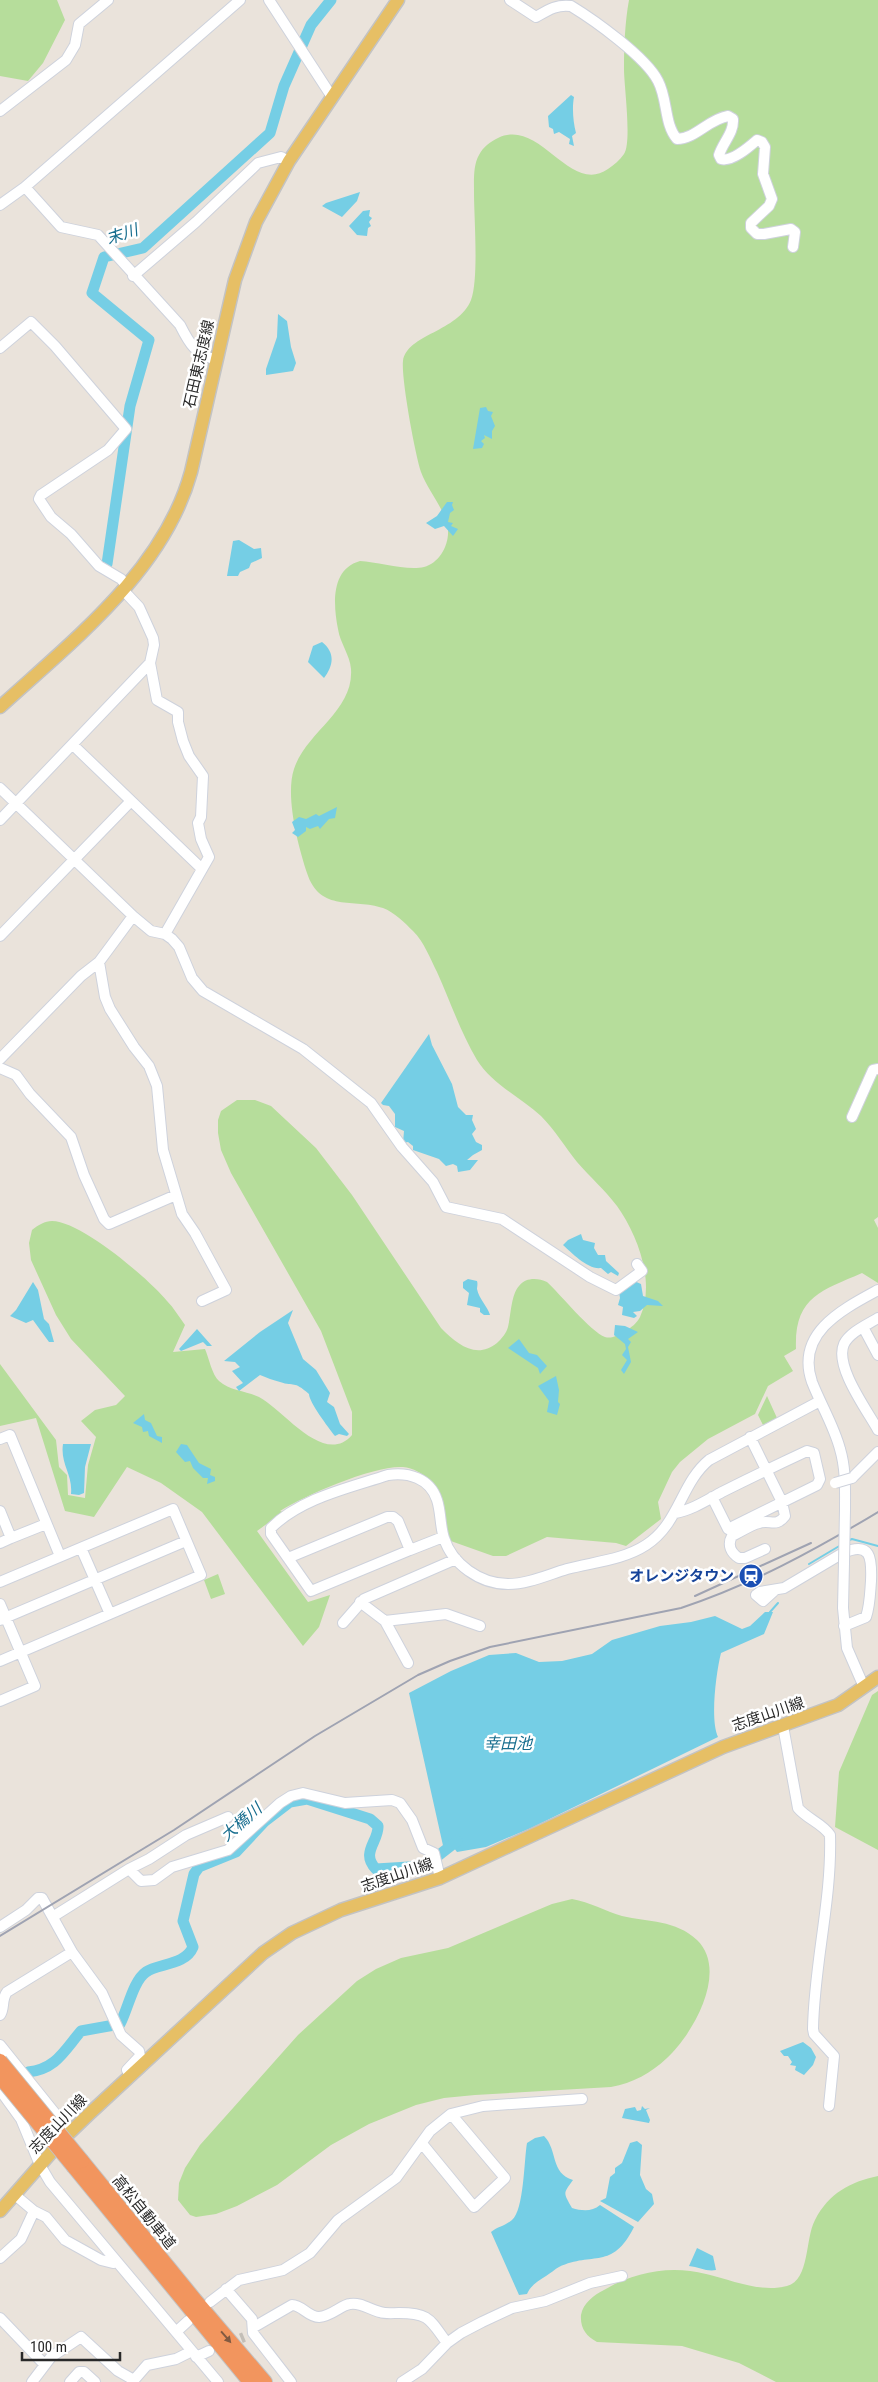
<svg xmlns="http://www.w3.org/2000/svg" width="878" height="2382" font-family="'Roboto Condensed','Noto Sans JP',sans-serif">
<rect width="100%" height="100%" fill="#eae3db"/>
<!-- green -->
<path fill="#b6dd9b" d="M0 0H57L65 20 43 63 28 81 0 76Z
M629 0H878V1217L874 1220 878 1228V1283L862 1273C821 1291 794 1297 796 1349L784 1356 793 1371 768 1386 755 1414 708 1439 680 1462 672 1472 658 1502 661 1519 626 1546 616 1543 547 1537 506 1556H493L448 1540C444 1528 436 1489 429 1481 423 1473 413 1468 403 1467 375 1465 305 1495 280 1511L283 1512 257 1531 308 1602 330 1595 319 1627 303 1646 202 1512 161 1483 127 1467 94 1517 65 1511 36 1418 0 1426V1364L56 1440 59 1467 67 1475 68 1495 85 1498 88 1465 96 1437 81 1421 95 1410 116 1405 125 1396 71 1339 56 1315 31 1260 29 1243 32 1230C38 1225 45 1221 52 1221 81 1221 149 1279 167 1301 174 1308 179 1317 185 1325L173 1352 205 1349C209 1358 212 1375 219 1381 230 1391 247 1391 259 1397 284 1410 324 1467 352 1435V1412L321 1331 231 1173 221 1150 218 1133V1120L221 1111 237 1100H255L271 1106 316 1148 352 1195 441 1328C457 1344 476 1360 497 1343 502 1338 506 1334 508 1327 511 1315 511 1295 519 1286 526 1277 538 1278 547 1282 560 1294 591 1332 605 1337 612 1339 619 1335 625 1331 631 1328 637 1323 640 1317 656 1282 637 1234 617 1206 605 1190 590 1177 577 1162 565 1147 555 1130 541 1116 521 1098 491 1083 477 1060 461 1033 450 1001 437 972 430 958 424 942 413 931 405 923 394 912 383 908 354 898 320 913 307 873 298 846 285 796 294 769 306 732 354 711 351 669 350 655 340 643 338 629 333 604 331 569 360 561 378 562 407 571 424 567 439 563 449 546 448 530 446 510 428 491 421 472 415 454 401 378 403 361 407 334 458 332 471 300 479 279 474 218 474 193 474 181 473 165 479 155 483 147 490 142 498 138 540 117 570 196 608 169 614 165 620 160 624 154 632 142 624 86 624 69 624 46 625 22 629 0Z
M767 1396 777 1418 763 1425 758 1415Z
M218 1574 225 1594 211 1599 204 1580Z
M878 1691V1850L835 1827 839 1772 872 1695Z
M572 1899C590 1902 605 1911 622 1916 648 1922 676 1920 697 1940 729 1971 693 2034 667 2058 651 2073 633 2083 611 2087L475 2095 444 2098 416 2105 369 2124 331 2145 277 2185 237 2206 216 2214 196 2217 190 2215 178 2200 179 2183 185 2168 200 2145 298 2035 357 1981 376 1969 401 1958 448 1948 552 1904Z
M878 2176V2382H776L739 2363 682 2346 597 2342C586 2336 580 2328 581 2315 583 2303 594 2295 604 2290 635 2272 670 2265 706 2274 732 2280 760 2293 787 2286 810 2280 805 2238 815 2220 829 2193 850 2182 878 2176Z"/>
<!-- water -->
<path fill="#75cee5" d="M571 95 574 97C572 107 573 122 576 133L572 136 574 146 569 144 570 139 559 132 554 134 553 129 549 127 548 116Z
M360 192 357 201 342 217 322 206 326 203Z
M370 210 369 216 372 218 369 222 371 226 368 228 367 236 357 235 349 226 363 211Z
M278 314 287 321 291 347 296 363 293 371 266 375V369L277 337Z
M486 407 488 411 493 412 491 416 495 426 492 431V439L484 435 485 438 481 441 484 444 482 448 473 449 480 408Z
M447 502H453L452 505 454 510 450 513 448 522 453 523 451 526 458 529 453 536 444 526 435 529 426 523 437 516Z
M239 540 254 549 261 548 262 558 251 563 249 568 240 572 238 576H227L233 541Z
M322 642C336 653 333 666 324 678L308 662 313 646Z
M337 807 335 818 329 819 320 829 318 826 310 829 306 827V831L298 837 292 833 295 830 292 822 299 817 306 819 316 814 319 816Z
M429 1034 432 1045 452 1084 458 1107 466 1115H473L472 1120 476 1129 472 1134 476 1142 482 1145V1150L473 1155 467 1160H478L470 1170 458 1172 457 1166 453 1164 446 1166 439 1159 413 1150V1146L408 1142 403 1143 404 1131 395 1127V1114L389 1106 383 1105 381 1103Z
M581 1234 583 1240 595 1243 594 1248 598 1255H605L606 1261 619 1273 618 1276 611 1272 608 1274 601 1268C588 1270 572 1253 563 1245L568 1240Z
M468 1279 477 1281C478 1284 477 1287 477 1289 479 1299 488 1307 490 1315H484L480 1312V1308L467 1305 469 1293 463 1288V1282Z
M634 1281 641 1284 643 1296 658 1301 663 1306 647 1305 640 1311 633 1312 637 1316 634 1318 622 1315 623 1307 618 1305 620 1298 619 1292Z
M33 1282 38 1290 44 1319 49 1324 54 1342H49L33 1320 26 1323 10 1316 16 1310Z
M293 1310 288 1323 303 1359 316 1370 330 1393 327 1402 334 1407 340 1424 349 1434 347 1436 339 1434 335 1436C328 1427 309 1402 309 1394 293 1380 295 1387 280 1382 273 1380 267 1378 260 1375L239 1391 236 1387 243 1383 232 1371 240 1367 235 1362 224 1361 260 1332Z
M615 1325 625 1326 638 1332 628 1339 631 1342 628 1347 631 1362 624 1374 621 1370 627 1360 622 1355 626 1349 625 1344 614 1335Z
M197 1329 212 1346H207L203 1342 181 1351 179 1349Z
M519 1339 529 1353 537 1355 547 1366 540 1374 538 1368 508 1348Z
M556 1376 559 1390 558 1402 560 1404 557 1415 547 1412 549 1401 538 1386Z
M144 1414 145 1420 151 1423 157 1436 162 1437V1443L149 1436 148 1431 143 1432 142 1427 133 1423Z
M63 1444H91L85 1467 84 1493 79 1495 71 1494C73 1474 60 1464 63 1444Z
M181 1444 187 1445 199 1463 211 1469 210 1475 215 1477V1481L207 1484 208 1478H203L193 1468 190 1461 185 1462 176 1452Z
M765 1612H773L764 1634 721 1653C716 1673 710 1720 718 1737L531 1828 486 1847 457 1852 454 1848 444 1850 409 1693 451 1671 489 1655 516 1653 539 1662 562 1661 592 1654 612 1640 660 1626 691 1622 715 1616 742 1629 750 1626Z
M803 2042 811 2048 816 2057 813 2065 804 2075 795 2070 796 2066 790 2065 792 2062 788 2056H784L780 2051Z
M642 2106 645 2109 650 2108 646 2110 650 2120 649 2123 622 2118 625 2109 635 2107 637 2111 641 2110Z
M544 2136C558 2150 550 2173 573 2180 563 2194 563 2192 572 2208 582 2211 592 2212 600 2205L634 2227C612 2271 593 2251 559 2267 555 2269 551 2273 546 2276 538 2281 531 2285 527 2294L519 2295 491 2232C497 2227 505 2226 512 2220 524 2210 524 2160 527 2143L535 2138Z
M637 2141 642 2145 640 2175 646 2189 652 2194 654 2204 638 2222 600 2201 606 2198 610 2177 615 2173V2168L622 2163 630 2143Z
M697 2248 713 2256 716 2270C707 2272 699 2267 689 2266Z"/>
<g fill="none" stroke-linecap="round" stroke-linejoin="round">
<!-- stream -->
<path stroke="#75cee5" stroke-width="2" d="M847 1541 852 1539 878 1546
M809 1564 841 1545
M770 1612 778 1603"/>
<!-- river -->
<path stroke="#75cee5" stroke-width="11" d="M107 564 130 406 149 340 92 293 104 257 143 248 270 133 284 86 311 25 331 0
M28 2072C56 2069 64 2051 81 2031L120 2024C128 2009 133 1981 146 1972 158 1963 185 1966 193 1947L183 1921 194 1874 199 1867 236 1852 264 1822 290 1802 307 1799 370 1819 378 1826C379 1841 360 1853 376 1869L425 1866 457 1841"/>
<!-- minor-tunnel -->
<path stroke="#c3beb7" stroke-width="10" stroke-dasharray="10 5" stroke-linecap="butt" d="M227 2344 244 2337"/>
<defs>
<path id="minor" d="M269 0 332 97
M510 0 536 17C548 10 557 4 571 6 594 20 646 57 658 81 668 100 664 124 677 139 695 139 709 119 728 116L733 119C734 133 723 142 719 155L721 159C732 162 749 147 757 140L762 142 765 147 763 174 772 199 769 206 751 223V228L757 234H764L791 229 795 232 793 247
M0 111 66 60 75 45 79 24 108 0
M25 187 61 227 98 235 180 325C190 345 195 353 216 360
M0 205 25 187 240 0
M133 276 196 222 258 163 281 157 289 161
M0 348 31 322 55 346 126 429 108 450 41 495 39 499 51 517 71 534 99 566 121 579 126 585
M123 590 139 607 153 638 154 645 150 663 157 700 178 712V722L183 741 189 756 203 776 201 817 198 823 201 839 209 857 165 934
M73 745 202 869
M0 788 133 916 151 931 165 934 172 939 179 947 192 978 203 991 303 1049 371 1103 402 1147 433 1182 446 1207 502 1219 590 1277 616 1290 642 1271 637 1264
M0 820 150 663
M0 936 131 801
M99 962 105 997 110 1009 134 1047 149 1066 157 1086 163 1150 182 1214 195 1233 226 1290 202 1301
M0 1059 81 976 99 962 133 916
M0 1068 16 1075 30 1094 71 1137 84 1175 104 1219 109 1224 176 1195
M852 1117 873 1070 878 1069
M878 1318C867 1325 850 1332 844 1344 834 1366 867 1410 878 1430
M863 1327 878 1355
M750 1437 782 1502 785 1516C776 1528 770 1519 759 1523 750 1525 741 1532 732 1536 727 1545 731 1553 739 1558H745L765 1549
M0 1439 10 1435 60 1556
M852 1478 878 1452
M845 1510C845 1489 846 1469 840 1449 834 1426 821 1405 812 1382 795 1333 843 1309 878 1290
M0 1511 11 1538 0 1543
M675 1513C692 1510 707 1500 722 1492 750 1478 779 1464 807 1451L814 1453 820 1479 817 1485 728 1529 712 1497
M11 1538 46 1524
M81 1548 110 1614
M410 1550 311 1591 271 1534V1528C301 1498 349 1488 388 1475 408 1472 430 1478 437 1500 441 1512 440 1526 444 1538 452 1564 480 1584 508 1584 528 1584 547 1575 567 1569 593 1562 623 1560 646 1545 679 1524 681 1483 709 1460L820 1401
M288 1558 387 1517H393L398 1521 410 1550 443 1537
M844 1563 843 1608 847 1648 864 1687
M0 1582 173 1509 201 1575 0 1661
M774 1591 763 1601 756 1595 760 1592 784 1588 843 1553C871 1541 872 1558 871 1581 870 1594 870 1605 866 1617L844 1626
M360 1602 385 1621 446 1614 480 1626
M0 1604 35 1686 0 1701
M0 1620 186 1541
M385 1621 408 1663
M343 1623 364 1599 456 1559
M783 1726 798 1808C807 1819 822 1823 830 1835 832 1900 814 1964 813 2029L814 2034 834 2056 829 2106
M129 1869 149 1859 186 1835 228 1817
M54 1916 129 1869 141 1881 154 1880 172 1867 228 1850 280 1803 291 1796 303 1793 345 1803 392 1800 400 1803 412 1820 423 1848 434 1853 440 1878
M0 1927 26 1910 38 1898H42L72 1952 102 1993 121 2035 139 2051 140 2056 127 2070 130 2076
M0 2015C5 2008 1 2000 7 1992L72 1952
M0 2045 70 2132
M0 2090 21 2119 40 2165 50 2182 218 2382
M421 2144 424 2146 474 2207 505 2178 451 2114
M15 2195 34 2211 46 2217 65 2240 101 2260 113 2263 116 2261
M0 2258 21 2239 34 2211
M226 2289 252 2319 253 2333 291 2382
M210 2302 239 2280 283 2270 310 2253 338 2220 396 2178 430 2131 451 2114 483 2106 582 2099
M0 2318 45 2365
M254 2327 292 2305C302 2305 308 2317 319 2317 332 2316 341 2305 350 2304 361 2302 370 2310 380 2312 386 2314 393 2313 399 2313 430 2313 430 2320 447 2343
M176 2332 188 2321
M196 2357 209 2351
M32 2382 51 2357 81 2337 118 2371 134 2380 147 2365 176 2359 192 2351
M70 2382 79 2372H84L95 2382
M402 2382 422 2369 447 2343 461 2333 482 2322 512 2308 545 2301 590 2283 622 2276"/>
<path id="major" d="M0 707C72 641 164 571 191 472L235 280 256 222 289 161 398 0
M0 2211 63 2139 89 2114 263 1953 292 1933 341 1910 440 1878 723 1747 838 1705 878 1677"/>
<path id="highway" d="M82 2161 195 2300 265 2382
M74 2167 250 2382"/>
</defs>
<!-- minor casing -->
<use href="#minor" stroke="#ced2dc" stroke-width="12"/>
<!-- major casing -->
<use href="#major" stroke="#c3c3c3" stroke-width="15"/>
<!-- highway casing -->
<use href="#highway" stroke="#c3c3c3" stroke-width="16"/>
<!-- minor -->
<use href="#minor" stroke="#fff" stroke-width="10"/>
<!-- major -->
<use href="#major" stroke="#e6bf65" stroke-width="12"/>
<!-- highway -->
<use href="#highway" stroke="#f2955e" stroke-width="14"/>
<!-- rail -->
<path stroke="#9fa3b2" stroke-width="2" d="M695 1596 811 1543
M0 1936 174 1830 315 1736 418 1675 450 1661 490 1647 681 1608C751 1585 815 1550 878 1512"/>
<defs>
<path id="minor-bridge" d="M835 1483 852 1478
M844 1563 845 1510"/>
<path id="highway-bridge" d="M0 2061 82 2161
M0 2077 74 2167"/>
</defs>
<!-- minor-bridge casing -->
<use href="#minor-bridge" stroke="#ced2dc" stroke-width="12" stroke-linecap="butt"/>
<!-- highway-bridge casing -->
<use href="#highway-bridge" stroke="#c3c3c3" stroke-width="16" stroke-linecap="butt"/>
<!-- minor-bridge -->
<use href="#minor-bridge" stroke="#fff" stroke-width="10"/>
<!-- highway-bridge -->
<use href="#highway-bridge" stroke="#f2955e" stroke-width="14"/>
</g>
<!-- one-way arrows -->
<defs><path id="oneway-solid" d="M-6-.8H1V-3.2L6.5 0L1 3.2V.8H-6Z" transform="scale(1.25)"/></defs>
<use fill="#835a41" href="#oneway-solid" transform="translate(226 2337) rotate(49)"/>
<!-- icons -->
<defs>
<symbol id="station-disc" viewBox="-11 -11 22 22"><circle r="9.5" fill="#1a4fb4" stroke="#fff"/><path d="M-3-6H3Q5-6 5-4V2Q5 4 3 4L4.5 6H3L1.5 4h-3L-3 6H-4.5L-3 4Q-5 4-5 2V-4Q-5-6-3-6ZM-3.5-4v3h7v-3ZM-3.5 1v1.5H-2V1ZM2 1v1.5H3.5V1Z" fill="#fff"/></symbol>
</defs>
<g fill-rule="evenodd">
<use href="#station-disc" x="737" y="1562" width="28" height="28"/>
</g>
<g text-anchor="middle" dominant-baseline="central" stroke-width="5" stroke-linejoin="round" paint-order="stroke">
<!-- street labels -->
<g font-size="15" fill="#292929" stroke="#fff">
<text transform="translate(199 364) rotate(-77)">石田東志度線</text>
<text transform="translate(768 1714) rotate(-19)">志度山川線</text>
<text transform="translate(397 1875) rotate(-19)">志度山川線</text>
<text transform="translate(58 2124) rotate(-46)">志度山川線</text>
<text transform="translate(144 2212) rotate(51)">高松自動車道</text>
</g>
<!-- transit labels -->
<g font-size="15" font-weight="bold" fill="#164399" stroke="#fff" text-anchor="end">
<text x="734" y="1576">オレンジタウン</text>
</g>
<!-- water labels -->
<g font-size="16" font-style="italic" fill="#176d8e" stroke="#fff">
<text transform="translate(122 234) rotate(-18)">末川</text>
<text x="508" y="1743">幸田池</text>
<text transform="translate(241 1822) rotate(-41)">大橋川</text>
</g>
</g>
<!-- scale -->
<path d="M22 2352v8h98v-8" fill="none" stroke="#292929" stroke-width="2.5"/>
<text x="30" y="2352" font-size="15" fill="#292929" stroke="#ffffff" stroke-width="4" paint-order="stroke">100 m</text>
</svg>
